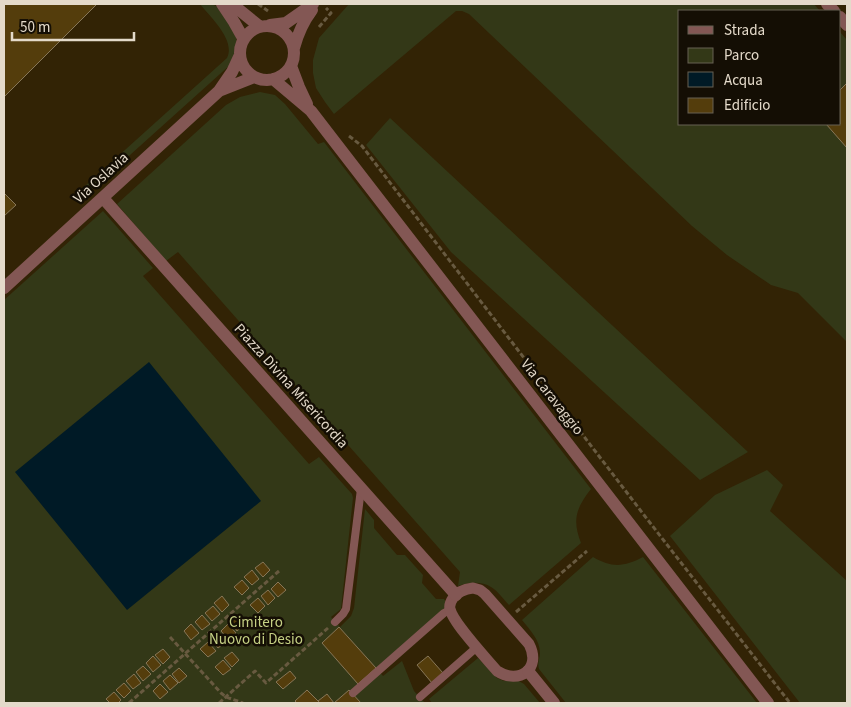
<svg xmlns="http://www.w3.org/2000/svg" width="851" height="707" font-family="'Source Sans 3',sans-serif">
<rect width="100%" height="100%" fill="#322305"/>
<!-- green -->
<path fill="#333817" d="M200 4H211L216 6 231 26 236 37 237 49 236 55 230 65 80 200 75 195 227 58C236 40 210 17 200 4Z
M349 4H814L820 11H680V124H840V32L847 40V342L798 293 771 285 727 255 692 226 469 14 462 11H456L334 114 325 102 316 88 313 73V60L319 38Z
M260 92 275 95 285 104 318 144 324 142 591 489C576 508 572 520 581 543L509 605C504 600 498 591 491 587 482 581 468 582 458 586L460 572 178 252 166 261 117 204 226 105 240 97Z
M390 118 748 452 700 480 451 252 366 145Z
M103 211 153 268 143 276 309 464 319 457 352 494 353 498 341 609 331 617 340 627 351 616 354 608 365 509 374 520V528L397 555H405L423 575 422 583 436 599H444L448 606 376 668 383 676 402 661 414 691 425 703H4V300Z
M767 470 783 485 770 511 847 581V703H800L670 536 715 495Z
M593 557C612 568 624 567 643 557L757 703H566L539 669C537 662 540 659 540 653 540 640 530 630 522 620Z
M478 658 497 678 504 681 517 680 524 684 540 703H432L429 699Z"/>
<!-- water -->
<path fill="#001a26" d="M149 362 261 501 127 610 15 472Z"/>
<!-- building -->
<path fill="#543d0c" stroke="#877657" d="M4 4H97L4 97Z
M847 83V148L826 124H840V90Z
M4 193 16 205 4 216Z
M263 562 270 570 263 577 255 568Z
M252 570 259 579 252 585 244 577Z
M242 580 249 588 242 595 234 587Z
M278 582 286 590 278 597 271 589Z
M268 590 275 598 268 605 261 596Z
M222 596 229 605 222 612 214 603Z
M258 598 265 606 258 613 250 605Z
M213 606 220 614 212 621 205 613Z
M202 615 210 624 202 630 195 622Z
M237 616 245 624 237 631 230 622Z
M191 624 199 633 191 640 184 631Z
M228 624 236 633 228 639 221 631Z
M339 627 376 668 358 684 322 643Z
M218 633 226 642 218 648 211 640Z
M208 642 216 651 208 657 200 649Z
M163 649 170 657 163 664 155 655Z
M232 652 239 660 232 667 224 658Z
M153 656 161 665 153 672 146 663Z
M428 656 443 673 432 683 417 665Z
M223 660 231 669 223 675 215 667Z
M143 666 151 674 143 681 136 672Z
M179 668 187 676 179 683 172 674Z
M290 671 296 678 283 689 276 682Z
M134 674 141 683 133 689 126 681Z
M170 675 178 683 170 690 163 681Z
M124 683 131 691 124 698 116 690Z
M160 684 168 692 160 699 153 691Z
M307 690 320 703H297L295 701Z
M349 690 361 703H334Z
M114 692 121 700 118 703H110L106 699Z
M327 694 334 703H320L318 701Z"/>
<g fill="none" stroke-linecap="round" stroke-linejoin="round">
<!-- path -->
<path stroke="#685a40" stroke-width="3" stroke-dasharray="5 2.5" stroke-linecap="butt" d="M258 4 268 11
M319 27 331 13 326 8
M349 136 362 146 644 515 790 703
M516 612 587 551
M170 637 221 693 226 697 243 703
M129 703 279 571
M219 703 255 671 266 683 328 628"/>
<!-- service -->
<path stroke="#835754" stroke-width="8" d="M335 622 343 614 346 609 361 489
M353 693 444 613 450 610
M420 697 477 647"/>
<!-- pedestrian -->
<path stroke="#835754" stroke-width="11" d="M473 588 480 590 485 594 529 644C542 669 519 685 497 671 486 658 453 623 450 609 449 605 451 601 453 598 458 591 465 589 473 588Z"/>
<!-- minor -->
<path stroke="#835754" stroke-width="12" d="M222 4 234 22 243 38
M232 4 259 26
M827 4 834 11
M840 17 847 25
M270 25 286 23 313 4
M240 53a27 27 0 1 1 54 0a27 27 0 1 1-54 0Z
M294 48C298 33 303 22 312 10
M291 66 299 87 307 104
M273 79 311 111 331 137 768 703
M219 91 254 77
M103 198 456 595
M4 288 219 91 232 72 239 57
M528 671 554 703"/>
</g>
<g text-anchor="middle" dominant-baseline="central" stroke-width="5" stroke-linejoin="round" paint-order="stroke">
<!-- street labels -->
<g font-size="15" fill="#e4daca" stroke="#140e04">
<text transform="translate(101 178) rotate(-42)">Via Oslavia</text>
<text transform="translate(291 386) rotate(48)">Piazza Divina Misericordia</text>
<text transform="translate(552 397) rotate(52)">Via Caravaggio</text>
</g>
<!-- park labels -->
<g font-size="15" fill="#c5d084" stroke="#140e04">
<text x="256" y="622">Cimitero<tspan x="256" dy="17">Nuovo di Desio</tspan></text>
</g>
</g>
<!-- border -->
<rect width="851" height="707" fill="none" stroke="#e4daca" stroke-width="10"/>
<!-- legend -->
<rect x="678" y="10" width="162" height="115" fill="#140e04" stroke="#676053"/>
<rect x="688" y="26" width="25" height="8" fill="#835754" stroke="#676053"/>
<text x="724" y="35" font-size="15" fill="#e4daca">Strada</text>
<rect x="688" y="48" width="25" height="15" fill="#333817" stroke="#676053"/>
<text x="724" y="60" font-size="15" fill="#e4daca">Parco</text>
<rect x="688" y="72" width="25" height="15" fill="#001a26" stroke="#676053"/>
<text x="724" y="85" font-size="15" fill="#e4daca">Acqua</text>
<rect x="688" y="98" width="25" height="15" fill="#543d0c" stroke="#676053"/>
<text x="724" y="110" font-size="15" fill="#e4daca">Edificio</text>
<!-- scale -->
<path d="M12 32v8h122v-8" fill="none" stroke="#e4daca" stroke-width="2.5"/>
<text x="20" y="32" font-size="15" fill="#e4daca" stroke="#140e04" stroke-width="4" paint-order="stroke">50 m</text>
</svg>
